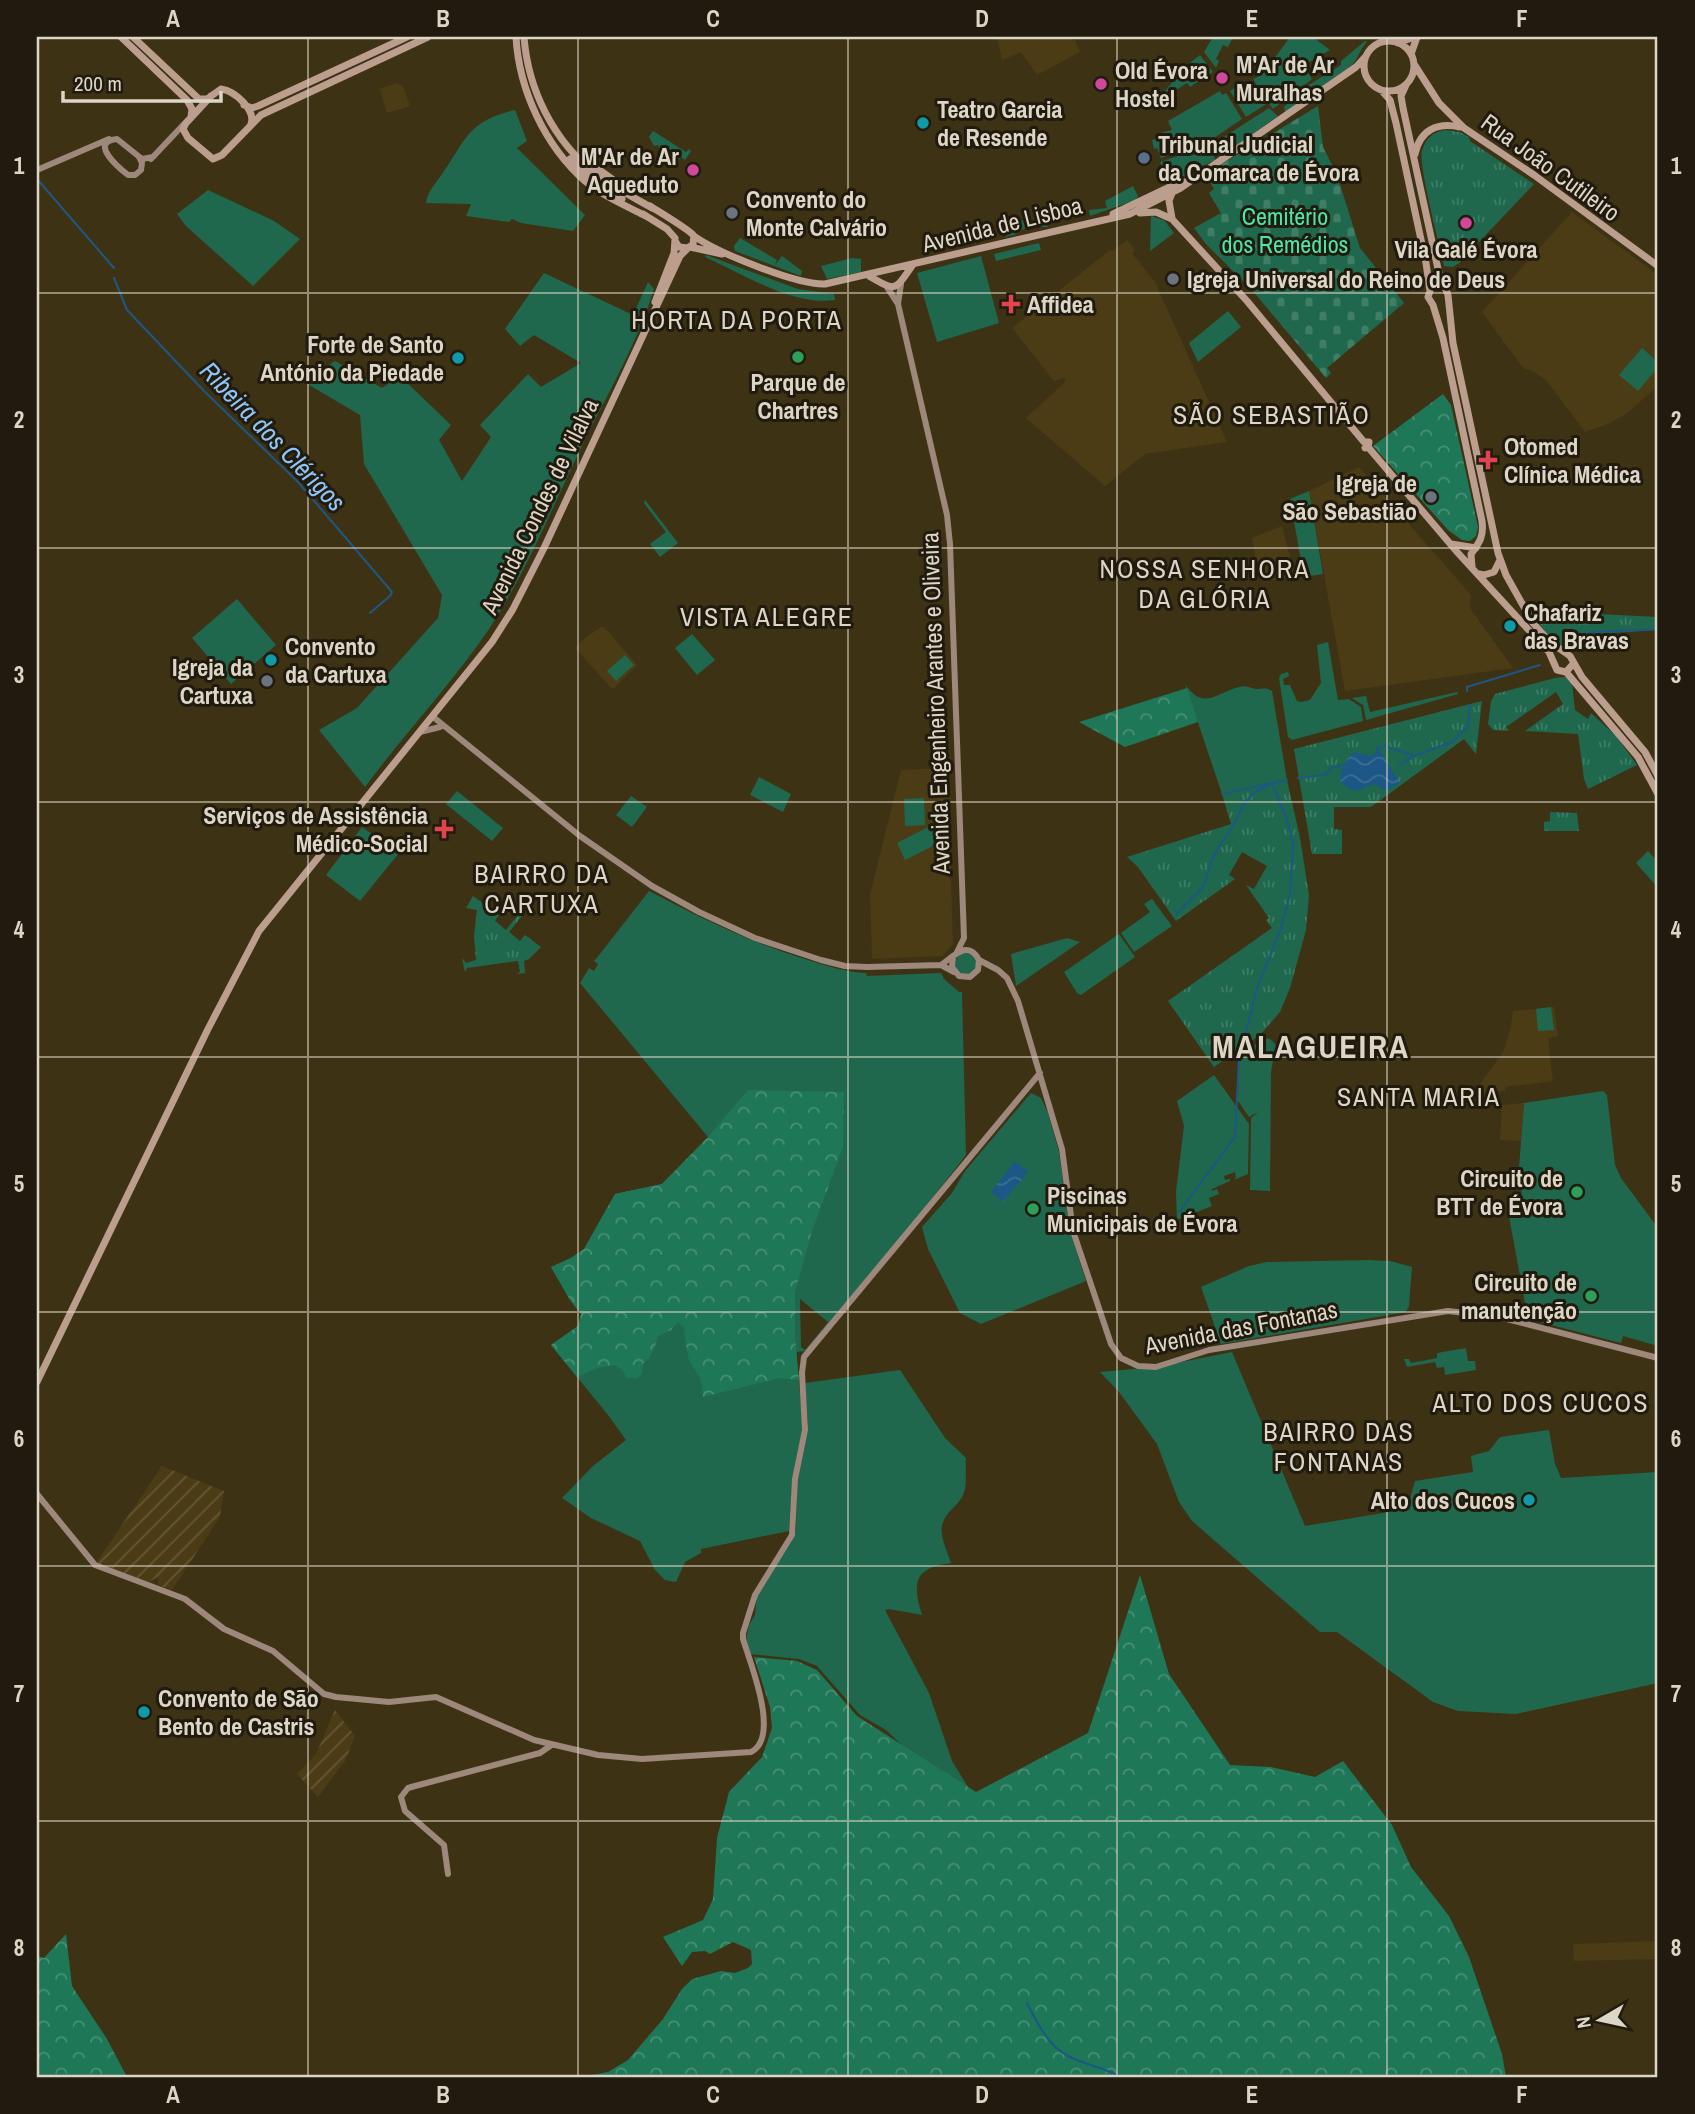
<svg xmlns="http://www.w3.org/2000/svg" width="1695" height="2114" font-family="'Archivo Narrow',sans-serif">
<defs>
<pattern id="industrial-furrows" width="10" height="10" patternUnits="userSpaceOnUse" patternTransform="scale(1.75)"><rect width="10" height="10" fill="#4b3c16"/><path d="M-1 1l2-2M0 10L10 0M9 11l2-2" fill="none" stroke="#645736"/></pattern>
<pattern id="forest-crowns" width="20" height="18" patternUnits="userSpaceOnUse" patternTransform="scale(1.75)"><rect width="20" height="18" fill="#1e7757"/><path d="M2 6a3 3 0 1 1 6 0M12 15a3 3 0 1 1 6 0" fill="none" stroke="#499075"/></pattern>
<pattern id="cemetery-stones" width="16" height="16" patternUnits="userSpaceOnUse" patternTransform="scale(1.75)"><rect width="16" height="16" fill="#1f684d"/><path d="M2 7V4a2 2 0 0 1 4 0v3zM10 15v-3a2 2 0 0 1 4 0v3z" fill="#3f7d65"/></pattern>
<pattern id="park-tufts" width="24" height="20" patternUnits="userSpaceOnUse" patternTransform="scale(1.75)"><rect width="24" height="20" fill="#1f684d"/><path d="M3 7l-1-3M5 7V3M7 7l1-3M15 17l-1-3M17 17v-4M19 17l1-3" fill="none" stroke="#3f7d65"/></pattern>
<pattern id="water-waves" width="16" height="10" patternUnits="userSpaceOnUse" patternTransform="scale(1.75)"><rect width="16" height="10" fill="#1d5785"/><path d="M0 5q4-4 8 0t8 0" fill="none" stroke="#3d6e95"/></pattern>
</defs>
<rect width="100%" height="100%" fill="#3e3214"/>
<!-- built -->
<path fill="#4b3c16" d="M997 37H1070L1072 41 1075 40 1080 52 1037 75 1021 52 1002 60Z
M397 83 403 86 410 106 387 113 380 89Z
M1572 212 1658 275V386L1626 414 1608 424 1585 432 1546 380 1532 371 1523 368 1482 312Z
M1127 240 1135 250 1132 253 1155 282 1227 442 1145 454 1105 486 1026 418 1066 381 1064 378 1054 381 1012 328 1110 250 1112 252Z
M1359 467 1471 595 1470 608 1513 668 1345 691 1309 491Z
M1282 526 1295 575 1266 582 1256 561 1252 538Z
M601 627H604L637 665 614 688H611L575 648 582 640Z
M947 768 951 869 946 871 951 881 953 944 943 956 872 959 870 895 901 770Z
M1554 1007 1558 1036 1548 1038 1553 1081 1505 1087 1506 1091 1476 1093 1475 1091 1503 1052 1510 1031 1513 1011Z
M1524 1103 1521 1141 1500 1140 1502 1105Z
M1658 1941V2023V1959L1574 1961 1573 1944Z"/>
<!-- industrial -->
<path fill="url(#industrial-furrows)" d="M162 1466 224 1491 220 1517 172 1590 158 1585V1579L156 1578 149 1582 96 1563Z
M335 1710 355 1736 345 1761 318 1797 297 1774 316 1754Z"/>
<!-- green -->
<path fill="#1f684d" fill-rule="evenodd" d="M1213 37H1233L1228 47 1223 45 1216 59 1219 61 1216 68 1204 52Z
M1290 37H1313L1330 50 1304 65 1312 79 1273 109 1268 103 1246 117 1230 91 1239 85 1250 103 1263 95 1253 79 1262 75Z
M1365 41 1367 42C1359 50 1359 58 1351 66L1285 112 1284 107 1304 88 1341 65V61Z
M1200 55 1213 72 1190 87 1187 83 1164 98V103L1160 97 1186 66Z
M1220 91 1222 95 1226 93 1242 119 1211 140 1212 144 1186 149 1161 158 1157 148 1154 149 1152 140 1157 138 1156 134 1172 130 1168 121Z
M1269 108 1278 116 1219 158 1216 142Z
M515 110 527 141 517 148 585 215 573 231 521 223 512 219 509 222 466 216 471 204 426 203C428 190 435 185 442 174 467 138 468 121 515 110Z
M653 131 686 152 689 149 691 151 685 160 681 157 675 165 672 163 670 167 668 165 672 158 661 152 658 145 654 146 649 137Z
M1212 149 1215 160 1170 183 1160 162 1184 154Z
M1133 186 1138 196 1136 200 1090 216 1089 210 1107 208 1105 201Z
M208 190 274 221 300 239 253 286 186 226 177 214Z
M1151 216 1164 220 1174 233 1150 251Z
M1005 220 1047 221 1048 227H1027L1014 235 1005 237Z
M740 238 777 260 775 265 782 256 802 271 801 276 735 251 734 246Z
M1039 243 1041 250 996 261 994 254Z
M706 255 798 289 834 294 835 300C792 306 743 274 705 257Z
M981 256 999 323 937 342 917 273Z
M852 258 861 259V272L827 279 821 266Z
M544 273 633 315 648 282 654 289C637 344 607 395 581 448 551 510 526 574 487 632 450 686 404 734 365 787L319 730 357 708 438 618 442 595 364 464 360 415 304 382 335 361 382 388 400 376 451 425 439 440 462 481 491 437 480 425 528 374 541 387 581 363 534 335 520 346 505 329Z
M1228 311 1241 327 1198 362 1189 343Z
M1642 348 1658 362V367L1638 391 1619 375Z
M1309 491 1323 574 1304 577 1290 499Z
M645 500 678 543 660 557 650 544 666 532 644 503Z
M237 599 276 645 231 684 192 638Z
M692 634 715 660 697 675 675 648Z
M1328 642 1338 700 1349 699 1361 707 1363 721 1292 740 1288 737 1279 678 1281 674 1288 672 1289 676 1283 679 1284 685H1290L1297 701 1301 702 1310 700 1321 683 1317 645Z
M625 655 634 665 616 681 607 671Z
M1185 684C1203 711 1216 693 1239 687 1245 685 1250 688 1256 689 1263 689 1265 687 1272 691L1287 780 1222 794Z
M1457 692 1458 694 1366 720 1363 705 1352 698 1366 696 1370 712Z
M759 777 791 794 783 812 750 795Z
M457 791 503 828 492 841 446 804Z
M631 796 647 807 632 827 616 815Z
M924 798 925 825 905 826 904 799Z
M930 826 939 843 905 860 897 843Z
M362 827 399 853 360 901 326 875Z
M1648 851 1658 862V888L1636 863Z
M649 891C700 918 752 943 808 960 827 966 846 972 866 973L867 976 941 973 944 979 959 992H962L966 1155 923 1210 805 1351 796 1352 803 1426 792 1485 789 1531 701 1549V1553L685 1562 676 1582 665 1580 655 1570 640 1541 591 1518 562 1498 593 1466 626 1440 608 1415 551 1345 578 1326 581 1314 570 1300 551 1267 571 1258 584 1249 615 1194 662 1184 708 1137 580 983 589 968 594 971 598 964 594 961 596 959ZM800 1299 828 1322 805 1350 801 1347Z
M1152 899 1172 926 1134 952 1121 933 1150 912 1144 904Z
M1119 934 1135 957 1081 995 1077 993 1064 972Z
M1067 938 1080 942 1016 986 1011 954Z
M955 964a11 11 0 1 1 22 0a11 11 0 1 1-22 0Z
M1551 1007 1554 1030 1538 1031 1536 1009Z
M1264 1038 1270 1039 1276 1045 1271 1072 1270 1191 1250 1190 1251 1118 1258 1112 1249 1117 1238 1101 1239 1059 1240 1057Z
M1214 1075 1249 1124 1248 1174 1234 1180 1236 1177 1235 1172 1224 1176 1225 1180 1230 1179V1181L1212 1189V1191L1217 1189 1219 1194 1209 1198 1212 1206 1177 1220 1176 1191 1184 1126 1177 1101Z
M1603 1091 1607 1095 1615 1165 1621 1178 1658 1228V1346L1623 1336 1621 1343 1528 1319 1508 1211 1523 1206 1519 1168 1524 1103Z
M1031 1093 1041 1098 1048 1113 1059 1152 1070 1231 1086 1281 981 1324 960 1313 928 1249 922 1227 952 1193 965 1171Z
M1368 1260 1390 1261 1412 1267 1409 1306 1406 1312 1221 1344 1201 1287 1249 1266 1267 1262Z
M1466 1348 1468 1361H1475L1476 1370 1445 1375 1444 1367 1437 1368 1435 1362 1407 1367 1404 1359H1409L1411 1363 1437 1358V1353Z
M1232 1352 1305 1526 1407 1509 1415 1481 1473 1472 1471 1456 1489 1451 1500 1437 1549 1430 1555 1464 1561 1478 1658 1472V1683L1516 1714 1458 1711 1433 1702 1337 1632H1320L1192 1521 1179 1502 1157 1444 1119 1392 1100 1372 1156 1367Z
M900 1370 945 1438 966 1458C965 1470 968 1487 962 1497 958 1504 951 1509 947 1515 935 1530 946 1547 951 1563 914 1568 912 1582 922 1615L889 1609 885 1610 929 1693 952 1761 971 1792 924 1766 886 1730 860 1715 817 1666 799 1659 749 1654 746 1640 749 1625 755 1615 757 1595 792 1541 796 1529 797 1472 808 1423 805 1383Z"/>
<!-- forest -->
<path fill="url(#forest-crowns)" d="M1443 394 1451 405 1478 527 1476 536 1470 541 1462 540 1448 530 1373 446Z
M1187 688 1198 722 1125 747 1079 722Z
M748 1090 844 1092 843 1147 812 1231 795 1292V1336L799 1380 780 1378 703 1397C702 1375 699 1378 689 1360 688 1357 684 1332 684 1327L678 1322 671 1330 658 1336C655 1348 653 1355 643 1364L642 1373 638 1378H627L621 1369 614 1365 598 1368 577 1377 551 1345 578 1326 581 1314 570 1300 551 1267 571 1258 584 1249 615 1194 662 1184 708 1137Z
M1140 1575 1169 1674 1230 1765 1271 1767 1315 1777 1343 1761 1392 1825 1411 1867 1449 1916 1469 1957 1502 2054 1506 2077H581L608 2072 628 2060 663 2019 682 1989 692 1979 721 1971 735 1973 748 1968 752 1964 751 1950 733 1942 710 1954 705 1951 692 1952 682 1966 663 1937 703 1920 713 1899 717 1838 729 1792 762 1757 772 1728 770 1707 754 1657 797 1661 817 1670 857 1716 976 1792 1088 1733Z
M66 1934 72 1986 107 2039 127 2077H37V1956L44 1958Z"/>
<!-- cemetery -->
<path fill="url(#cemetery-stones)" d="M1318 106 1323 147 1337 175 1360 248 1404 303 1327 368 1331 373 1326 378 1252 290 1206 244 1194 228 1221 213 1209 193 1214 189 1205 174Z"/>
<!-- park -->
<path fill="url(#park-tufts)" d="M1445 130 1460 132 1469 137 1470 141 1534 184 1459 263 1453 267 1444 266C1440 246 1418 165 1422 151 1425 139 1433 132 1445 130Z
M1522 601 1554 623 1597 614 1658 617V630L1599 634 1575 651 1569 647 1563 649 1551 639Z
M1565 677 1572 683 1575 710 1588 719 1591 713 1616 736 1637 765 1588 789 1584 779 1578 734 1525 731 1563 704 1556 692 1506 727 1509 731 1493 730 1488 724 1491 701 1495 694 1555 678Z
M1482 701 1476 754 1464 739 1371 807H1334V829L1342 830V854H1312L1294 749Z
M1287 780 1300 838 1309 895 1306 930 1290 988 1280 1012 1261 1034 1214 1067 1168 1001 1272 928 1266 920 1269 918 1246 885 1254 889 1267 866 1242 852 1229 875 1235 879 1176 921 1138 867 1127 857 1231 824 1222 794Z
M1550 812 1577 813 1579 831H1544V822L1550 821Z
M473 896 499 915 495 921 506 930 519 914 522 916 509 932 520 941 525 935 541 947 529 959 524 961 525 973 517 974 520 972 518 961 467 968 465 972 462 958 466 963 476 960 474 936 477 910 466 908Z"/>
<!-- water -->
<path fill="url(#water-waves)" d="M1377 746 1400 783 1386 791 1375 784 1354 791 1341 784C1338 772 1344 759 1355 752L1369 756 1375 753Z
M1015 1161 1028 1172 1003 1202 991 1192Z"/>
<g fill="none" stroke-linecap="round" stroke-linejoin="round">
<!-- stream -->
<path stroke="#1d5785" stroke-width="2" d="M37 179 114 268
M114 278 127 310 204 391 298 482 392 592 390 596 370 613
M1565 645 1593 632 1658 629
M1467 691V687L1540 665
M1380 748 1385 746 1412 755
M1398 766 1414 756 1452 742 1468 727 1470 705
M1298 778 1325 775 1331 768 1342 765
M1222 794 1287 780
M1176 914 1203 887 1215 853 1235 822 1245 802 1257 791 1272 783 1288 822 1293 845 1290 894 1281 928 1257 988 1242 1048
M1179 1212 1235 1137 1239 1059
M1027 2003C1037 2022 1048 2046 1068 2056 1085 2065 1104 2067 1120 2077"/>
<!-- secondary -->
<path stroke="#9e877b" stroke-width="6" d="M139 157 142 163 141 170 135 175H128C119 168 88 142 117 139L142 159 153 157
M151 159 184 124
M37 170 109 139
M887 287 898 304 947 515 950 544 964 938 957 952
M898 304 901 284
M432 716 580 836 652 886 699 912 755 938 821 960 845 966 867 967 941 965 954 972
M420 732 440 727
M979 960 998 970 1007 978 1018 1001 1062 1149 1073 1231 1111 1344 1121 1358 1138 1366 1156 1367 1209 1350 1448 1311 1499 1317 1658 1358
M941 965C954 956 968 939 979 960L978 970 970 977 959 976 952 967 953 956
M37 1494 95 1565 185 1599 224 1629 273 1651 324 1694 336 1697 389 1702 436 1697 534 1740 598 1755 642 1759 751 1752C781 1737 750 1663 743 1639V1633L755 1595 792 1535 795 1479 805 1430 802 1373 804 1357 1040 1073
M448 1874 444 1845 405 1811 401 1797 408 1788 415 1786 540 1753 550 1746"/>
<!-- primary -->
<path stroke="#bb9e8e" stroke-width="7" d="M121 37 187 100 192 109 191 117
M133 37 199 99H207L221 89C235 91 256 110 251 124
M516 37C519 90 545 146 585 181 603 196 626 206 646 216
M524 37C528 89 553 141 596 174 613 187 633 197 652 208
M1364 66a25 25 0 1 1 50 0a25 25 0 1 1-50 0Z
M1398 43 1414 37
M1411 54 1417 37
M1414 64 1439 103 1464 128 1534 175 1658 266
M1406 85 1401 96 1403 108 1438 269 1448 295 1453 343 1498 553 1506 575 1533 623 1550 642 1570 656 1582 677 1645 752 1658 776
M1381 90 1390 100 1396 123 1426 263 1430 291 1428 297 1433 305 1443 338 1482 521C1484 536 1480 542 1471 554L1472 567
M211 96 186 123 183 129 188 138 213 159 222 155 261 115 428 37
M244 105 252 108 258 106 407 37
M1415 154C1420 130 1437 122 1460 127
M570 159 588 176 622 199
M590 163 626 189
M1172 193 1169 201 1172 218
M650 206C659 212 690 230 694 236L693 244 688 248 679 247 675 241
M1140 213 1156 212 1172 219 1247 301 1364 442H1369L1368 447
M643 214 667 229 675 238
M1113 214 1176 184 1185 182
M694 236C718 253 797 285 825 284L1130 214 1179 189 1356 67 1366 56
M690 247 722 254
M869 276C897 292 894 291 912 266
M655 302 674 253 675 240
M1365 448 1368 447 1458 553 1549 652 1557 670 1566 672 1573 664
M1451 544 1476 548
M1479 574 1484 575 1494 572 1500 560
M1566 672 1638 757 1658 794
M37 1382 208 1029 259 931 492 642 513 609 544 548 680 256 688 248"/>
</g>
<!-- grid -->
<path fill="none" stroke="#ddd5c5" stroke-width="2" stroke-opacity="0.55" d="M308 37V2077M578 37V2077M848 37V2077M1117 37V2077M1387 37V2077M37 293H1658M37 548H1658M37 802H1658M37 1057H1658M37 1312H1658M37 1566H1658M37 1821H1658"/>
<!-- markers -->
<g fill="#d1479c" stroke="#201b0e" stroke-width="2.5">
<circle cx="1222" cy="78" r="7"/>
<circle cx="1101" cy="84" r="7"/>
<circle cx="693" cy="170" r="7"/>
<circle cx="1466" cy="223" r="7"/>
</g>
<g fill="#0f9aa8" stroke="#201b0e" stroke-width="2.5">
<circle cx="923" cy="123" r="7"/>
<circle cx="458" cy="358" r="7"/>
<circle cx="1510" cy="626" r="7"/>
<circle cx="271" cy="660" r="7"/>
<circle cx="1529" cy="1500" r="7"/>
<circle cx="144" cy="1712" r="7"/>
</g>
<circle fill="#5c6f8a" stroke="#201b0e" stroke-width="2.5" cx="1144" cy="158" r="7"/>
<g fill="#6b7280" stroke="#201b0e" stroke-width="2.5">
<circle cx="732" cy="213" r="7"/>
<circle cx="1173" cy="279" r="7"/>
<circle cx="1431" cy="497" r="7"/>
<circle cx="267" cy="681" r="7"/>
</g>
<g fill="#e0444e" stroke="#201b0e" stroke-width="2.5">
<path d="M1007.5 293.5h7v7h7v7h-7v7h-7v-7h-7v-7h7z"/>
<path d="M1484.5 449.5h7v7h7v7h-7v7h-7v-7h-7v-7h7z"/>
<path d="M440.5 818.5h7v7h7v7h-7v7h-7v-7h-7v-7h7z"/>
</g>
<g fill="#2e9e5b" stroke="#201b0e" stroke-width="2.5">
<circle cx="798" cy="357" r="7"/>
<circle cx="1577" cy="1192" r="7"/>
<circle cx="1033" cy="1209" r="7"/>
<circle cx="1591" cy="1296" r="7"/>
</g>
<g text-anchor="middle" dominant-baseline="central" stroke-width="6" stroke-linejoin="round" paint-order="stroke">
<!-- poi labels -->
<g font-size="24" font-weight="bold" fill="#ddd5c5" stroke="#201b0e" text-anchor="start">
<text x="1236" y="64">M'Ar de Ar<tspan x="1236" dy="28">Muralhas</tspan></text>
<text x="1115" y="70">Old Évora<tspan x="1115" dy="28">Hostel</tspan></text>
<text x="937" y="109">Teatro Garcia<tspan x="937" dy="28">de Resende</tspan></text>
<text x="1158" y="144">Tribunal Judicial<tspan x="1158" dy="28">da Comarca de Évora</tspan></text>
<text x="679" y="156" text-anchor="end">M'Ar de Ar<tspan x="679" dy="28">Aqueduto</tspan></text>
<text x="746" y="199">Convento do<tspan x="746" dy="28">Monte Calvário</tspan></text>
<text x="1466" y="249" text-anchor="middle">Vila Galé Évora</text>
<text x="1187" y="279">Igreja Universal do Reino de Deus</text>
<text x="1027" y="304">Affidea</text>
<text x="444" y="344" text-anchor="end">Forte de Santo<tspan x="444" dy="28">António da Piedade</tspan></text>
<text x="798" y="382" text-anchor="middle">Parque de<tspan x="798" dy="28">Chartres</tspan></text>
<text x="1504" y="446">Otomed<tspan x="1504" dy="28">Clínica Médica</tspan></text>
<text x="1417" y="483" text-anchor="end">Igreja de<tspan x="1417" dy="28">São Sebastião</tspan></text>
<text x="1524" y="612">Chafariz<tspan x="1524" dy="28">das Bravas</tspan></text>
<text x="285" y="646">Convento<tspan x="285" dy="28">da Cartuxa</tspan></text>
<text x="253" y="667" text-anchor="end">Igreja da<tspan x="253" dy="28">Cartuxa</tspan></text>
<text x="428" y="815" text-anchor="end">Serviços de Assistência<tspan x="428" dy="28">Médico-Social</tspan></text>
<text x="1563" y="1178" text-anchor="end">Circuito de<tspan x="1563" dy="28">BTT de Évora</tspan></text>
<text x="1047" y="1195">Piscinas<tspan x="1047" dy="28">Municipais de Évora</tspan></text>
<text x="1577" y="1282" text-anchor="end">Circuito de<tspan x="1577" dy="28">manutenção</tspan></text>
<text x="1515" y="1500" text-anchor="end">Alto dos Cucos</text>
<text x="158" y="1698">Convento de São<tspan x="158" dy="28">Bento de Castris</tspan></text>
</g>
<!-- street labels -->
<g font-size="24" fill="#ddd5c5" stroke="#201b0e">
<text transform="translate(1551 167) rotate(36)">Rua João Cutileiro</text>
<text transform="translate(1002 224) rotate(-14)">Avenida de Lisboa</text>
<text transform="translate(539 506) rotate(-64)">Avenida Condes de Vilalva</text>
<text transform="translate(935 703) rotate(-92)">Avenida Engenheiro Arantes e Oliveira</text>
<text transform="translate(1241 1327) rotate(-11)">Avenida das Fontanas</text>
</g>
<!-- park labels -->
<g font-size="24" fill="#4de4ac" stroke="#201b0e">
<text x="1285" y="216">Cemitério<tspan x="1285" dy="28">dos Remédios</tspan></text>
</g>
<!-- neighbourhood labels -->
<g font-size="26" letter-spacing="2" fill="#ddd5c5" stroke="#201b0e">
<text x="737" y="319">HORTA DA PORTA</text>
<text x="1272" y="414">SÃO SEBASTIÃO</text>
<text x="1205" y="568">NOSSA SENHORA<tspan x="1205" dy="30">DA GLÓRIA</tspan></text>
<text x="767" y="616">VISTA ALEGRE</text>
<text x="542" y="873">BAIRRO DA<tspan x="542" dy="30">CARTUXA</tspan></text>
<text x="1419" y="1096">SANTA MARIA</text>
<text x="1541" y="1402">ALTO DOS CUCOS</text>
<text x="1339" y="1431">BAIRRO DAS<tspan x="1339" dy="30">FONTANAS</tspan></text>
</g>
<!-- water labels -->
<g font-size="26" font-style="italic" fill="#8fc5f6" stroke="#201b0e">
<text transform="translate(273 436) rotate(46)">Ribeira dos Clérigos</text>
</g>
<!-- district labels -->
<g font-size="32" font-weight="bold" letter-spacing="2" fill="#ddd5c5" stroke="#201b0e">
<text x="1311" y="1046">MALAGUEIRA</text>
</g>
</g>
<!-- border -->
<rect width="1695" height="2114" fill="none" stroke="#201b0e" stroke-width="77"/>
<!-- north arrow -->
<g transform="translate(1600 2020) rotate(261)" stroke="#201b0e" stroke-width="5" paint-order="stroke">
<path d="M0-5L12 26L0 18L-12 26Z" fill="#ddd5c5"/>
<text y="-10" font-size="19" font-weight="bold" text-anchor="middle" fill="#ddd5c5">N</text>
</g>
<!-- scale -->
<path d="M63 91v10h158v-10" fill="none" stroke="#ddd5c5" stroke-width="3.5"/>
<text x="74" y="91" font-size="21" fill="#ddd5c5" stroke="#201b0e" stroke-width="5" paint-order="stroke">200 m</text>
<rect x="38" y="38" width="1618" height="2038" fill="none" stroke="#ddd5c5" stroke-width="2.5"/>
<g font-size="23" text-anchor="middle" font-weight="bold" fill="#ddd5c5">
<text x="173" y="27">A</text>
<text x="443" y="27">B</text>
<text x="713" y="27">C</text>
<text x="982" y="27">D</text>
<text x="1252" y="27">E</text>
<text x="1522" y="27">F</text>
<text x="19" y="174">1</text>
<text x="1676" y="174">1</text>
<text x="19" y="428">2</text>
<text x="1676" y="428">2</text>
<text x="19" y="683">3</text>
<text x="1676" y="683">3</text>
<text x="19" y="938">4</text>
<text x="1676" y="938">4</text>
<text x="19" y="1192">5</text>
<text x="1676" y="1192">5</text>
<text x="19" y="1447">6</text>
<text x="1676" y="1447">6</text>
<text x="19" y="1702">7</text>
<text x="1676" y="1702">7</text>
<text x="19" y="1956">8</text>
<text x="1676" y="1956">8</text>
<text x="173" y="2103">A</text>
<text x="443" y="2103">B</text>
<text x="713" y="2103">C</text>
<text x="982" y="2103">D</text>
<text x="1252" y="2103">E</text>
<text x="1522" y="2103">F</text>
</g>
</svg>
